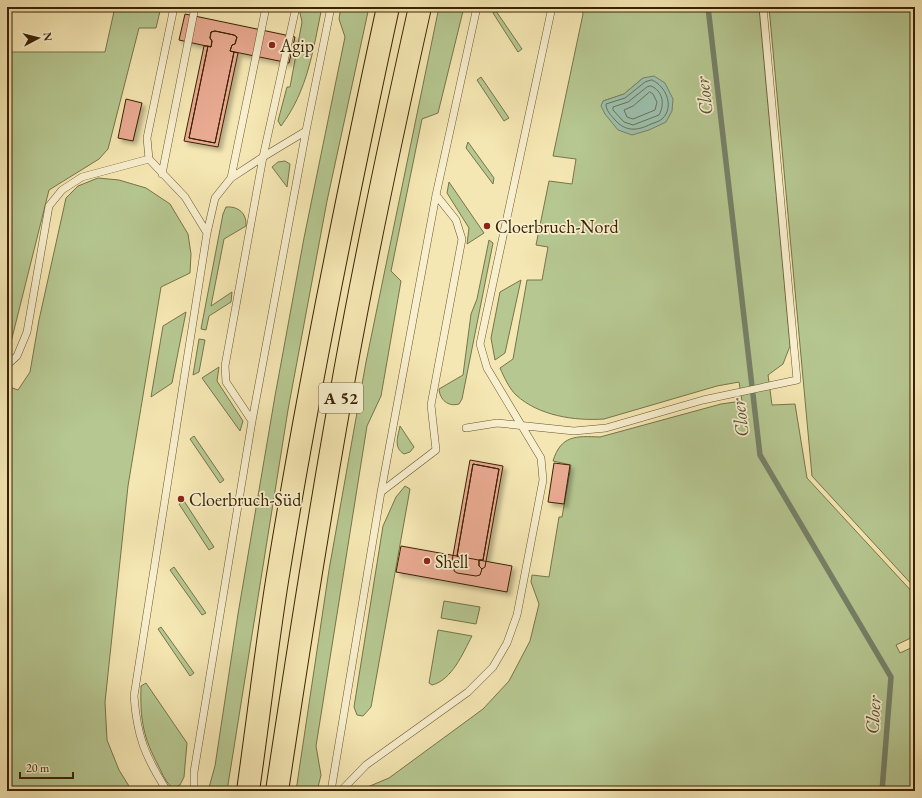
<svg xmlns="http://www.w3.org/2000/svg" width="922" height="798" font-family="'EB Garamond',serif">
<defs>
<filter id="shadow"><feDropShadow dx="3.5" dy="3.5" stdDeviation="2" flood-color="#0004"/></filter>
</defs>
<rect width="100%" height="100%" fill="#f5e7b3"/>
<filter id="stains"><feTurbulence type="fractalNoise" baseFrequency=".005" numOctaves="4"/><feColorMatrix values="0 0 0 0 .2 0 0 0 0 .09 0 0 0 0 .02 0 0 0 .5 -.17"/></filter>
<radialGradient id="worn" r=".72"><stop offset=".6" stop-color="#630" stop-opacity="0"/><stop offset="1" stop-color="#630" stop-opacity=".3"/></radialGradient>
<!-- green -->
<path fill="#b6c791" stroke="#787449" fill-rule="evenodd" d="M115 7H161L156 28H139L108 149 99 159 49 190 7 358V52H105Z
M302 7H322C313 50 308 90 281 126L278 121 287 87H290L302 22 300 13Z
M341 7H369L327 201 288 410 227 791H208L215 766 238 614 275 396 304 238 345 37 339 19Z
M439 7H464L438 113 422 119 391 271 401 281 381 396 367 426 316 746 321 775 317 791H296L329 570 366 362Z
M582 7H759L790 346 783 364 768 375 772 405 795 404 807 478 915 595V636L896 645 900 653 915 646V791H358L389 778 483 709 509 681 530 641 539 604 531 582 532 575 549 577 559 517H562L571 465 553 461C561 435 576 436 600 437L721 404 742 401 739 382 717 386 604 419C575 421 539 416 516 395 509 388 504 377 500 368L513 359 527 280H542L548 247 536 245 549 181 572 184 576 159 553 156 583 14ZM643 78 605 114 603 101 624 94Z
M769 7H915V588L812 476Z
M496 11 522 49 518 52 493 13Z
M481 77 509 118 504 121 477 80Z
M468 142 494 178 493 184 466 148Z
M285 161 290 164 287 187 272 167 278 162Z
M98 178 119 180 146 188 170 204 188 234 191 254 190 273 161 287 128 486 105 702 107 740 119 770 132 791H7V386L18 390 30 372 39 320 66 198 78 186Z
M449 182 484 233 467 244 469 228 447 193Z
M226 207C238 206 247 213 246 226L224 239 211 306 232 292 231 302 209 316 206 330 201 329 223 214Z
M489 240 493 243 462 399 459 404C448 407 440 400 439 389L463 375 471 314 477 299Z
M521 280 505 353 495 360 491 338 500 292Z
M186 312 172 383 151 397 163 326Z
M199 339 205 340 199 372 193 375Z
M219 367 217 381 243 421 240 431 202 378Z
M400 426 414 447 410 452 404 454C393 447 398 437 400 426Z
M194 436 224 480 220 483 190 439Z
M405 486 410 489 371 707 363 716 357 715 354 707 383 526 396 497Z
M184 501 214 547 209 550 179 504Z
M174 567 206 613 202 615 170 570Z
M444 601 480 607 476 624 441 618Z
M161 627 194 673 190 676 158 629Z
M438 630 472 636C463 653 452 680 432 685L429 683Z
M146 683 187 743 184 777 180 785 173 788C166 783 163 775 159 767 143 737 140 720 141 686Z"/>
<!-- water -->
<path fill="#9cc0ad" stroke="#758168" d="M654 76 665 83 673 99 672 111 666 122 649 130 632 135 618 130 605 114 601 106 603 101 624 94 643 78Z"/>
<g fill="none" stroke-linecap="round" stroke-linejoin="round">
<!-- shore -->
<path stroke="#6b7157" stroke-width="1" d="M652 80C666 86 675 107 662 119 660 121 654 123 651 124 637 131 626 132 615 120 611 115 606 111 606 104L625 98 645 82Z
M651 86C663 91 665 104 659 115L633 125 624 122 613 110V107L628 102 647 87Z
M650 92 653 94 657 102 655 110 633 119 627 117 624 110 633 106Z"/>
<!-- stream -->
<path stroke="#758168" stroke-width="5.5" d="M708 7 760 455 891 677 882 791"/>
</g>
<!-- building -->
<path fill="#e9aa92" stroke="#3a2201" filter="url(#shadow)" d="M185 14 295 37 289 63 230 51 232 45 235 44 237 37 234 35 215 31 211 32 210 38 212 41 211 47 179 40Z
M215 31 234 35 237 37 235 44 232 45 230 51 234 52 215 143 189 138 208 46 211 47 212 41 210 38 211 32Z
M204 46H208L189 138 215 143 234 52 238 53 218 147 184 141Z
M126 99 142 103 133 141 118 138Z
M470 460 503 466 485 567 482 569 479 566V560H483L499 469 473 464 457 556H460L459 562 455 564 452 561Z
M554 463 570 465 564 504 548 502Z
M473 464 499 469 483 560H479V566L482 569 480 575 476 576 457 573 454 571 455 564 459 562 460 556H457Z
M401 546 512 566 507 592 396 572Z"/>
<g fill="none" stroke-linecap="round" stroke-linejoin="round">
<defs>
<path id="service" d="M174 7 147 138 149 159 185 197 207 233
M162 174 195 7
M231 178 266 7
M7 365 17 356 27 332 49 206 62 190 82 177 149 159
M252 421 226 382 225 366 263 157 306 131
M466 428 497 423 574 431 606 428 703 400 797 380 763 7
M381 492 436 450 431 405 462 239 456 220 436 195
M167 791C145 756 137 737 134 696L207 233 215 198 231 178 263 157 296 7
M194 791V772L252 421 306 131 331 7
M331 791 381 492 436 195 477 7
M341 791 366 765 468 692 493 667 507 643 517 615 543 480 541 458 487 368 480 344 552 7"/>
<path id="motorway" d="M248 791C258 721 266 651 277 581 308 388 347 197 388 7
M277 791C298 651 320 511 345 372 367 250 393 128 420 7"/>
</defs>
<!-- service casing -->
<use href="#service" stroke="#69532e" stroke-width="8"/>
<!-- motorway casing -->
<use href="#motorway" stroke="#3a2201" stroke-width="24"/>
<!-- service -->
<use href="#service" stroke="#f8efce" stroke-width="7"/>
<!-- motorway -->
<use href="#motorway" stroke="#f5e7b3" stroke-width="22"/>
</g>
<!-- markers -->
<g fill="#8f2418" stroke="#f8efce" stroke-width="1.5">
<circle cx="272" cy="45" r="4"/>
<circle cx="487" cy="226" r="4"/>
<circle cx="181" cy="499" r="4"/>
<circle cx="427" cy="561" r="4"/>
</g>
<g text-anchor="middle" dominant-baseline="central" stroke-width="3.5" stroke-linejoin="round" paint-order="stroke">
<!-- shield labels -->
<rect fill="#f8efce" stroke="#73603e" stroke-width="1" x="319" y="383" width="44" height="30" rx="3"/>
<g font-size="17" font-weight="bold" fill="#3a2201">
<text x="341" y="398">A 52</text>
</g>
<!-- poi labels -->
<g font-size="18" fill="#3a2201" stroke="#f8efce" text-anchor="start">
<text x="280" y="45">Agip</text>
<text x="495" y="226">Cloerbruch-Nord</text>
<text x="189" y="499">Cloerbruch-Süd</text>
<text x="435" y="561">Shell</text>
</g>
<!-- water labels -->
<g font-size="19" font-style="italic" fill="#575135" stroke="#f8efce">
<text transform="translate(704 96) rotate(-97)">Cloer</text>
<text transform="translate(740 418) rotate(-97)">Cloer</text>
<text transform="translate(873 715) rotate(-86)">Cloer</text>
</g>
</g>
<!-- margin -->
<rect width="922" height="798" fill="none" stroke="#f5e7b3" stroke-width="24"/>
<rect x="8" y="8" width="906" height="782" fill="none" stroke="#3a2201" stroke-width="2"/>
<rect x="12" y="12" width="898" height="774" fill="none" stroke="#3a2201"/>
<!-- north arrow -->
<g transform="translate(38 38) rotate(83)" stroke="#f8efce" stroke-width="3" paint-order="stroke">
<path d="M0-3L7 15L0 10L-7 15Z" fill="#3a2201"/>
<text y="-6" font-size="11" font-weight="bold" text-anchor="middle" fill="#3a2201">N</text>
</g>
<!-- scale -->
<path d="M20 772v6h53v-6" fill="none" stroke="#3a2201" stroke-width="2"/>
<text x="26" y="772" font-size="12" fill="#3a2201" stroke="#f8efce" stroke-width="3" paint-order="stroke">20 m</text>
<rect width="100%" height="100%" filter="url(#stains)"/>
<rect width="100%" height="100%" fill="url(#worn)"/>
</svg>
